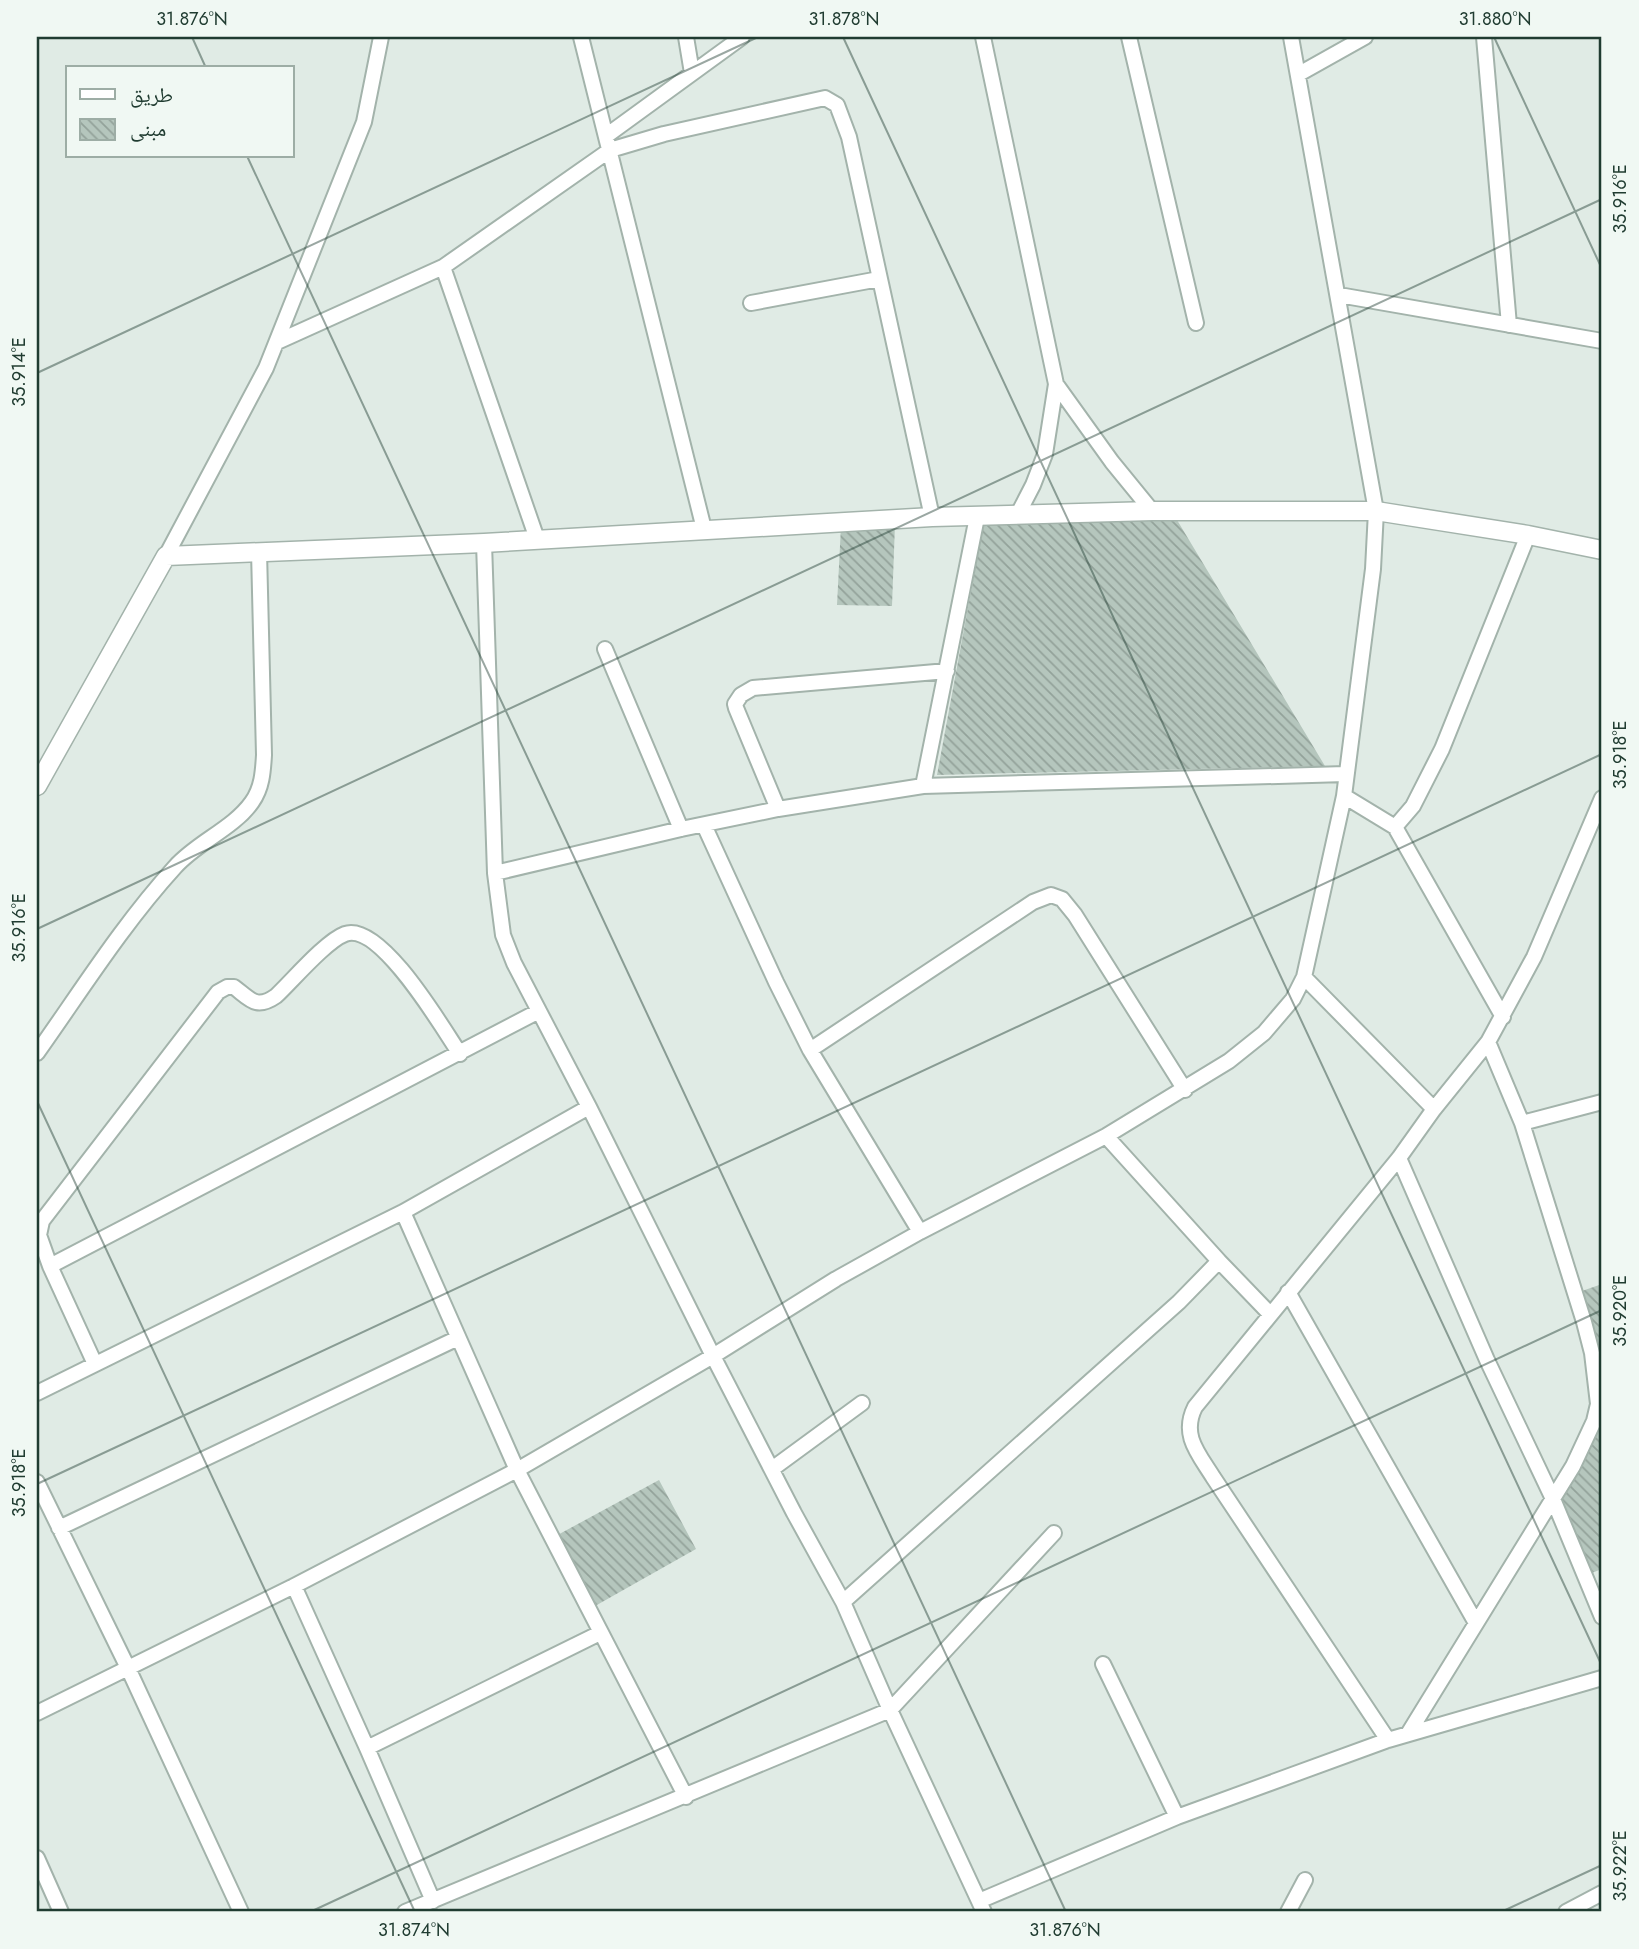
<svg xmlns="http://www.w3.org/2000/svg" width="1639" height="1949" font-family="Jost,'Noto Naskh Arabic',sans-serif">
<defs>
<pattern id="building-back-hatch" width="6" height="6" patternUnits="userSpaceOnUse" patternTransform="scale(1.75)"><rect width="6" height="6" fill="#b5c6bd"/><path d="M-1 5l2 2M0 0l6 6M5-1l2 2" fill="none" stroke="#93a29a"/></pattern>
</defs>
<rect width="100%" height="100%" fill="#e0ebe5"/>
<!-- building -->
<path fill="url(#building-back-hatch)" d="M1174 515 1325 766 937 775 984 521Z
M895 524 892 606 837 605 841 526Z
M1602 1284V1369H1601L1582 1291Z
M1601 1397 1602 1569 1589 1574 1557 1498 1594 1437Z
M659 1480 696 1549 588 1610 552 1538Z"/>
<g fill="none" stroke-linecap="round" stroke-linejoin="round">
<defs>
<path id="minor" d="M581 37 704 529
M686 37 692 73
M983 37 1056 384 1045 454 1033 485 1017 516
M1129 37 1196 323
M1484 37 1509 325
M1299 74 1365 37
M606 136 742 37
M443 267 537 539
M1339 295 1602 341
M751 303 879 279
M277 342 443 267 610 150 664 134 825 98 837 105 849 137 932 517
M1056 384 1112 462 1152 511
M977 517 923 786 1345 774
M484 543 495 873 503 935 514 963 589 1107 713 1356 794 1513 843 1602 890 1710 984 1912
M166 556 266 368 364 122 381 37
M605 649 681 829
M1344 796 1395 827 1413 806 1442 749 1528 535
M778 809 736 708 735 704 741 695 753 688 947 671
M704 825 776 982 810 1050 920 1232
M1395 827 1503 1017
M495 873 681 829 778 809 923 786
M1304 977 1434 1109
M810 1050 1033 902 1051 895 1062 899 1075 915 1185 1090
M37 1053C81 991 123 924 175 867 197 842 233 829 252 802 262 788 263 772 264 755L259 551
M1522 1123 1602 1102
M1399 1158 1487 1360 1553 1499 1602 1617
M403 1212 517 1470 686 1797
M1219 1261 1270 1314
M50 1266 539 1011
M1288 1292 1476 1623
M95 1364 50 1266 39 1235 42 1221 218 992 227 987H234C250 999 256 1010 276 996 292 981 326 941 345 934 380 921 442 1027 460 1054
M37 1393 403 1212 589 1107
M772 1469 862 1403
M37 1482 128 1668 241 1912
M59 1528 458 1338
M294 1586 367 1748 433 1901
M843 1602 1179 1302 1219 1261 1106 1136
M1103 1664 1177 1817
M37 1713 294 1586 517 1470 713 1356 836 1279 920 1232 1106 1136 1229 1061 1264 1033 1293 999 1304 977 1344 796 1373 569 1376 511 1291 37
M1408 1734 1573 1466 1594 1421 1598 1404 1592 1353 1584 1322 1522 1123 1488 1042
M1388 1740 1213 1477C1198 1453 1181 1435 1195 1407L1399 1158 1434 1109 1488 1042 1534 957 1602 798
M367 1748 600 1633
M37 1858 61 1912
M979 1901 1177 1817 1388 1740 1602 1678
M405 1912 890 1710 1054 1533
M1288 1912 1305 1880
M1566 1912 1602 1893"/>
<path id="tertiary" d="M37 786 166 556 484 543 932 517 1152 511H1376L1528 535 1602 550"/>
</defs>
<!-- minor casing -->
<use href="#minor" stroke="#a3b3ab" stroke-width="18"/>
<!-- tertiary casing -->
<use href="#tertiary" stroke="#a3b3ab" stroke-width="21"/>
<!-- minor -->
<use href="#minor" stroke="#fff" stroke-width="14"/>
<!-- tertiary -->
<use href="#tertiary" stroke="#fff" stroke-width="18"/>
</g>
<!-- ticks -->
<path fill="none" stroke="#203c31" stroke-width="2" stroke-opacity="0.45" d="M192 37 206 68M843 37 1602 1666M1494 37 1602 269M247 156 1066 1912M37 373 758 37M37 929 1602 199M37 1101 415 1912M37 1484 1602 754M310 1912 1602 1310M1501 1912 1602 1865"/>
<!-- border -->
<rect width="1639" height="1949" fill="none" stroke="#f0f8f3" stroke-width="77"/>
<!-- legend -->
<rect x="66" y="66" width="228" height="91" fill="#f0f8f3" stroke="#9dada5" stroke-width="2"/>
<rect x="80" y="89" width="35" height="10" fill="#ffffff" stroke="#9dada5" stroke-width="2"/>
<text x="130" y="102" font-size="21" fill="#203c31">طريق</text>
<rect x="80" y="119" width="35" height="21" fill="url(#building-back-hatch)" stroke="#9dada5" stroke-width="2"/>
<text x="130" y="136" font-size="21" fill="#203c31">مبنى</text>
<rect x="38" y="38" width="1562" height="1872" fill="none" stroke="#203c31" stroke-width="2.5"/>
<g font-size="18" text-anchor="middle" fill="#203c31">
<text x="192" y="25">31.876°N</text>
<text x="844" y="25">31.878°N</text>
<text x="1495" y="25">31.880°N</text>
<text transform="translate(1620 199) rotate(-90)" y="6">35.916°E</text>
<text transform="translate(19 372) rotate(-90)" y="6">35.914°E</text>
<text transform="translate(1620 755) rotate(-90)" y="6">35.918°E</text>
<text transform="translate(19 928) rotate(-90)" y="6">35.916°E</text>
<text transform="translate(1620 1311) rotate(-90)" y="6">35.920°E</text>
<text transform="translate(19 1483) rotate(-90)" y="6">35.918°E</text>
<text transform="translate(1620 1866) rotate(-90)" y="6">35.922°E</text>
<text x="414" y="1936">31.874°N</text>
<text x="1065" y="1936">31.876°N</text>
</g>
</svg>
